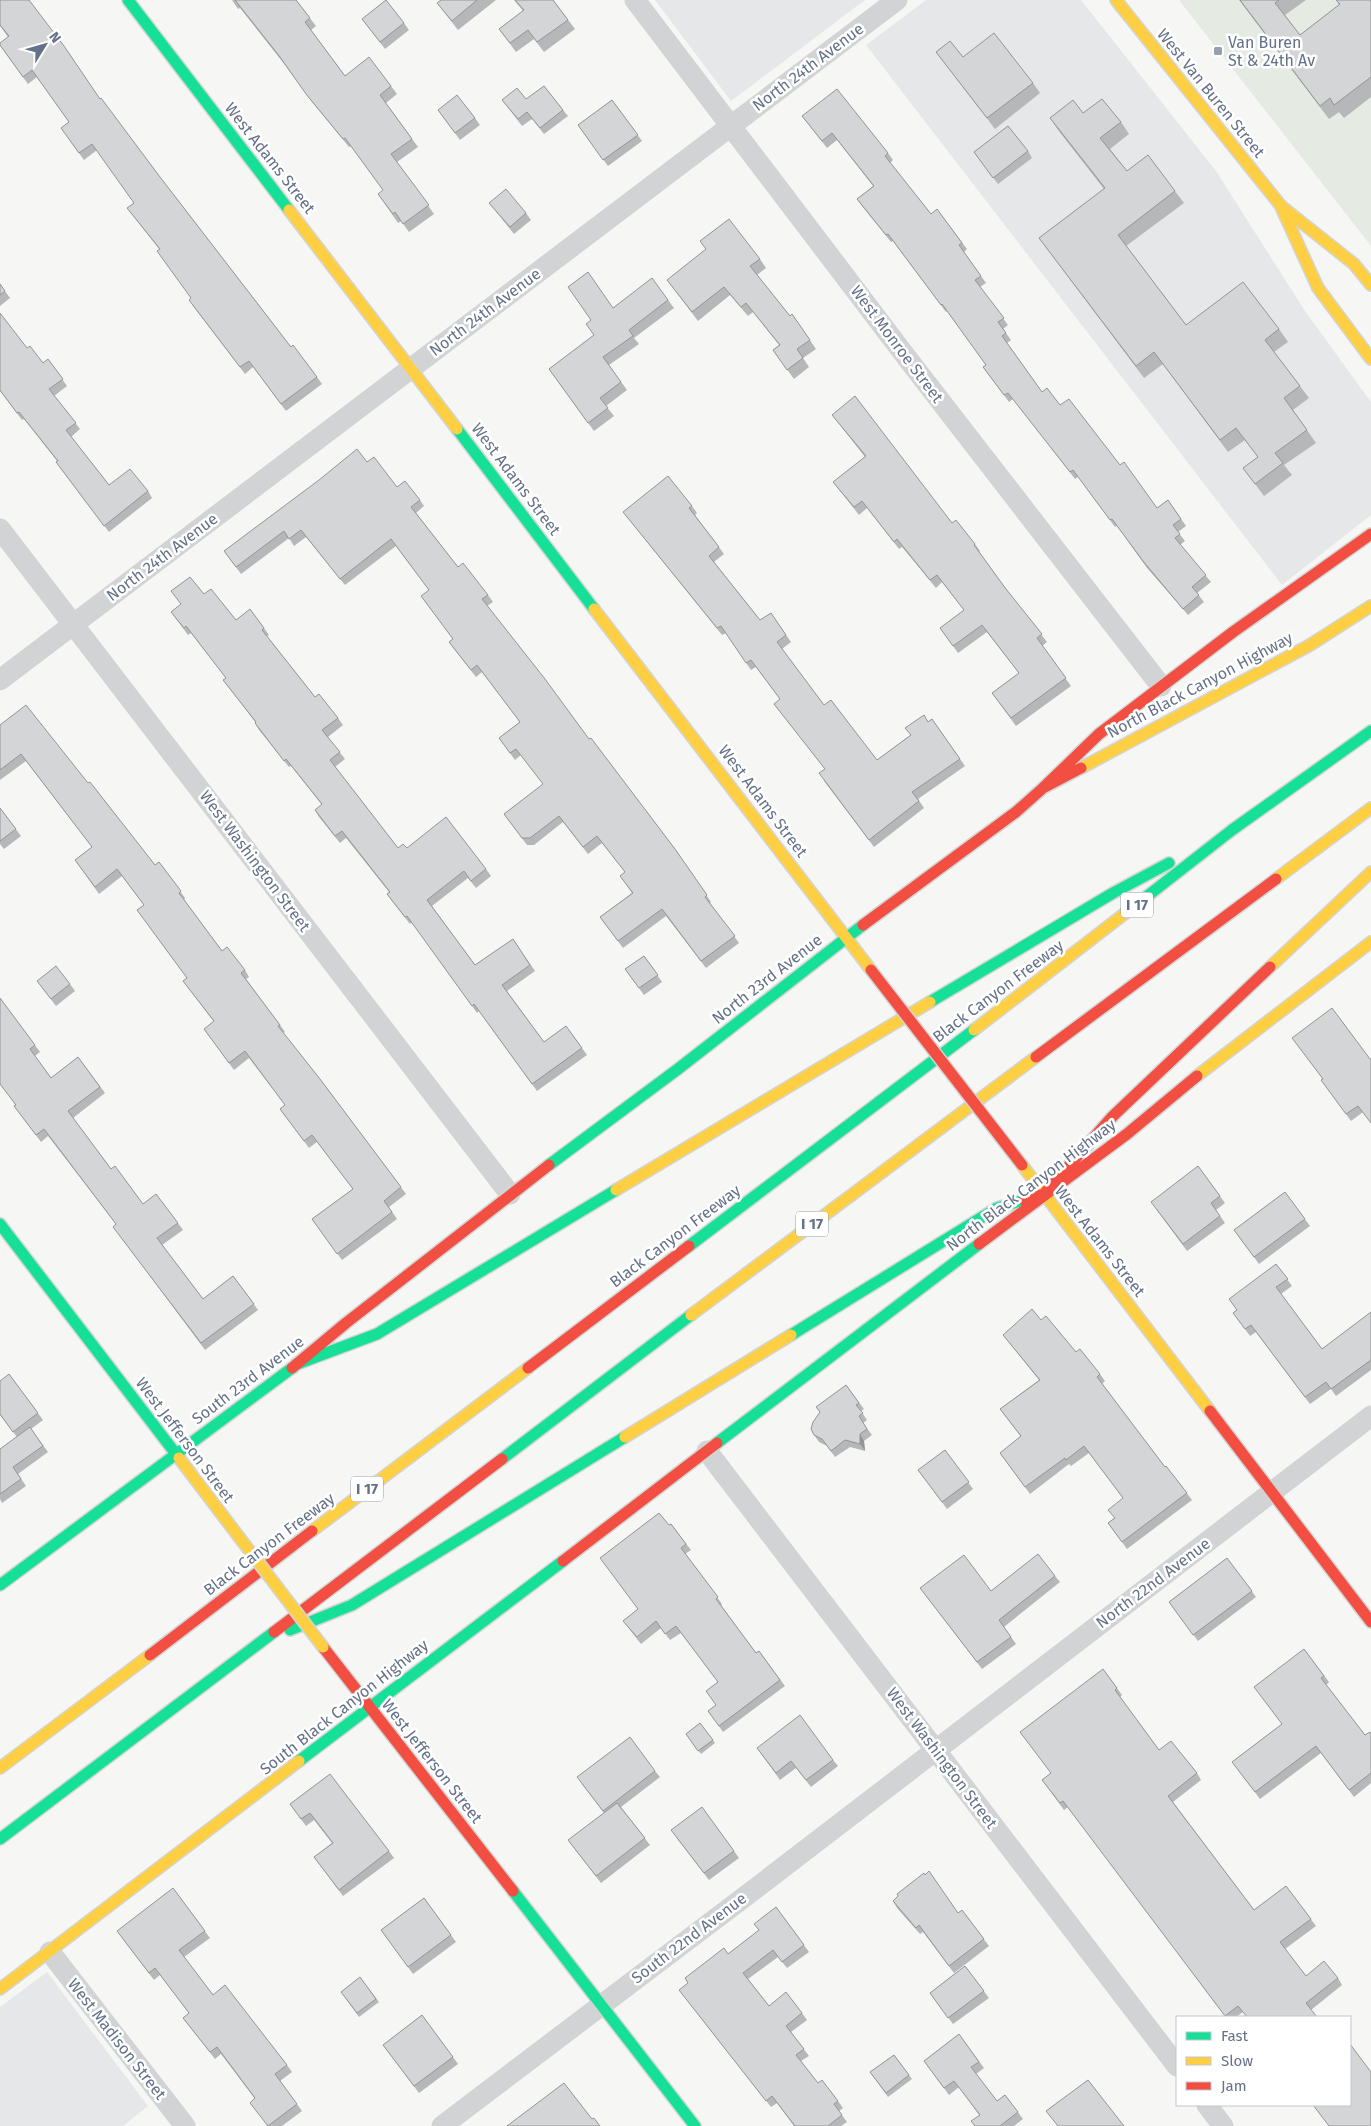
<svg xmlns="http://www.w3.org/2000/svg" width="1371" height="2126" font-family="'Fira Sans',sans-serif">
<rect width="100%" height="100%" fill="#f6f7f5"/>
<!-- built -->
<path fill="#e6e7e8" d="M655 0H865L731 101Z
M926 0H1081L1216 171 1305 311 1371 402V515L1282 585 866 45Z
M47 1972 148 2106 123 2126H0V2007Z"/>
<!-- green -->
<path fill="#e5eae3" d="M1179 0H1371V246Z"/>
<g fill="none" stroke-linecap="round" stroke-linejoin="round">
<defs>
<path id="fast" d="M128 0 289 210
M457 429 594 609
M1141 901 1232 830 1371 731
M930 1002 1113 893 1169 863
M549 1165 678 1069 863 925
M0 1224 179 1458
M689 1246 974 1030
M791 1335 997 1208 1024 1200
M297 1364 377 1334 616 1190
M717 1443 979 1244
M502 1459 691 1315
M0 1585 292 1368
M290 1630 352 1605 625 1437
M299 1761 563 1561
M0 1839 274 1632
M513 1891 695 2126"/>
<path id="slow" d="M1116 0 1281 206 1354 264 1371 285
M1282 209 1318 288 1371 359
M289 210 457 429
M594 609 871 970
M1081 768 1310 645 1371 606
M1276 879 1371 808
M1270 967 1371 872
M974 1030 1141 901
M1197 1076 1371 942
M1022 1165 1210 1411
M616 1190 930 1002
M691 1315 1036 1057
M625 1437 791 1335
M179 1458 239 1537
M312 1531 528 1368
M0 1768 150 1655
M0 1989 299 1761"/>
<path id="jam" d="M1043 788 1099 734 1233 632 1371 534
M863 925 1016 812 1043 788 1081 768
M1036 1057 1276 879
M1024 1200 1044 1194 1113 1116 1270 967
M979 1244 1127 1134 1197 1076
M292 1368 346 1323 549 1165
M528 1368 689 1246
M1210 1411 1371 1622
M563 1561 717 1443
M274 1632 502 1459
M323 1647 513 1891
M150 1655 312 1531"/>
</defs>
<!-- fast casing -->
<use href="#fast" stroke="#d2d5d6" stroke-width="14"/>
<!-- slow casing -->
<use href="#slow" stroke="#d2d5d6" stroke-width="14"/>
<!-- jam casing -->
<use href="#jam" stroke="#d2d5d6" stroke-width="14"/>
<!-- street -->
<path stroke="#d2d3d4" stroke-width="21" d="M635 0 907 358 1161 686
M0 529 510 1194
M0 680 897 0
M707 1451 1177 2066
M50 1952 185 2126
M1207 2105 1223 2126
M442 2126 768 1879 1371 1416"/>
<!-- fast -->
<use href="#fast" stroke="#16e098" stroke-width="11"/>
<!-- slow -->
<use href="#slow" stroke="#ffcf43" stroke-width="11"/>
<!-- jam -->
<use href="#jam" stroke="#f24e42" stroke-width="11"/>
<defs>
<path id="slow-bridge" d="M239 1537 323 1647"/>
<path id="jam-bridge" d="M871 970 1022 1165"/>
</defs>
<!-- slow-bridge casing -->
<use href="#slow-bridge" stroke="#d2d5d6" stroke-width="14" stroke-linecap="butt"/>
<!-- jam-bridge casing -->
<use href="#jam-bridge" stroke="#d2d5d6" stroke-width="14" stroke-linecap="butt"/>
<!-- slow-bridge -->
<use href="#slow-bridge" stroke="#ffcf43" stroke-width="11"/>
<!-- jam-bridge -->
<use href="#jam-bridge" stroke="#f24e42" stroke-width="11"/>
</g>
<!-- wall -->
<path fill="#b6b7b8" d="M0 0 100 99 160 177 291 347 317 377 322 384 286 411 253 367 245 374 193 306 191 298 159 249 127 208 134 203 97 150 84 160 61 128 69 122 37 77 28 84 4 51 8 37 0 26Z
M232 0H296L316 26 311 30 345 76 391 86 397 94 386 103 418 147 397 162 434 214 409 232 401 221 398 223 378 194 383 190 351 146 349 147 312 102 285 65 240 8 238 9Z
M441 0H496L458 30 437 3Z
M514 0H553L575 29 544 52 534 39 516 52 499 29 523 11Z
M1239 0H1306L1285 15 1300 35 1339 5 1336 0H1371V97L1344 118 1339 112 1329 119Z
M362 19 404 23 409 30 385 49Z
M936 52 963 57 1033 83 1040 93 995 129Z
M526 99 563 110 568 116 544 134 532 119 522 126 502 100Z
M612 100 642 141 608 166 578 125Z
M438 110 475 118 480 125 460 140Z
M1083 113 1121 122 1129 134 1110 149 1127 171 1175 191 1184 203 1126 246 1186 325 1279 329 1288 342 1274 352 1309 398 1293 410 1316 443 1284 465 1292 475 1264 496 1243 468 1258 457 1245 440 1228 452 1163 364 1144 378 1039 238 1104 189 1058 130 1050 118Z
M802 116 888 153 893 160 890 163 931 214 937 209 967 249 964 252 986 283 980 287 1008 325 1003 329 1011 340 1007 343 1042 392 1060 405 1120 465 1157 508 1168 500 1186 526 1178 532 1185 541 1180 545 1211 582 1197 593 1204 602 1188 615 1147 568 1117 526 1115 527 1078 477 1075 479 1013 399 1009 402 983 367 986 365 947 311 946 312 893 241 891 242 862 206 857 199 873 186 837 140 827 148Z
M1028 151 1032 158 998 184 974 152Z
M489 203 526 213 531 220 514 234Z
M760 259 766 268 757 275 790 316 792 314 816 349 803 358 809 367 794 379 773 350 779 345 753 312 748 316 730 295 698 321 667 280Z
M0 284 10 298 0 306Z
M668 300 674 308 634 338 639 344 609 365 627 390 606 406 614 416 594 431 549 369 594 335 613 308Z
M27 348 43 363 48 359 67 386 54 396 80 429 71 437 109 485 148 491 152 498 109 532 61 469 57 461 24 419 22 420 0 391Z
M832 415 975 544 980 551 979 552 1006 589 1047 642 1042 646 1071 686 1016 726 992 693 1019 673 987 632 958 653 940 628 964 610 942 582 936 588 902 547 899 549 867 508 859 515 833 482 865 457Z
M367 462 397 487 420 500 424 506 416 513 458 567 488 595 493 602 487 606 589 739 675 849 711 902 710 903 739 943 706 968 666 916 623 948 600 917 632 893 620 876 625 872 602 843 588 854 563 822 534 845H527L504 814 543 784 521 755 515 760 499 738 520 722 482 672 476 677 454 649 449 642 453 639 429 590 396 546 345 585 306 537 294 546 289 538 241 574 224 551Z
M692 506 697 513 695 515 724 554 714 562 760 620 771 613 791 642 782 649 824 705 877 760 932 719 965 766 918 799 924 808 874 847 824 781 825 769 774 704 780 699 756 667 751 670 726 633 722 635 623 512Z
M204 594 236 620 264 628 269 635 267 636 315 697 338 718 343 725 328 737 345 759 335 767 398 848H407L486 869 491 876 476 888 468 878 432 906 475 965 513 939 535 971 507 991 544 1042 566 1026 587 1055 537 1091 479 1011 477 1013 412 922 410 924 392 901 387 894 389 892 346 838 340 843 319 817 315 810 322 805 291 766 289 767 259 730 255 723H256L223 680 226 678 191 633 188 635 171 612Z
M0 725 88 783 155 865 159 862 185 898 184 900 222 951 245 970 249 977 246 979 280 1025 285 1032 283 1033 320 1079 406 1194 389 1207 397 1219 342 1260 312 1219 353 1189 317 1142 309 1148 280 1109 285 1105 249 1058 234 1070 204 1029 214 1022 183 981 187 978 144 905 122 876 99 894 75 860 92 847 26 761 0 780Z
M0 808 21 836 4 849 0 844Z
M644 956 662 982 644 995 625 969Z
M37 981 70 984 75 991 56 1006Z
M0 998 40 1052 35 1056 51 1078 78 1057 105 1093 73 1118 111 1169 143 1204 178 1223 183 1230 162 1245 203 1299 233 1276 258 1310 205 1350 118 1233 116 1224 48 1136 41 1142 14 1106 15 1105Z
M1332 1008 1363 1112 1351 1121 1321 1080 1322 1079Z
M1198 1166 1225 1203 1216 1210 1225 1223 1187 1251 1156 1209Z
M1285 1192 1310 1226 1259 1264 1234 1230Z
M1276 1264 1292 1286 1281 1294 1322 1349 1371 1312V1370L1336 1396 1331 1389 1310 1404 1256 1332 1250 1336 1233 1313 1237 1310Z
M1041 1320 1100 1374 1105 1381 1102 1384 1165 1467 1166 1466 1192 1500 1127 1549 1108 1523 1114 1518 1123 1498 1089 1453 1071 1466 1069 1464 1030 1494 1000 1453 1021 1437 1000 1409 1039 1380 1003 1335Z
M9 1374 43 1420 31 1429 48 1452 18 1474 26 1486 2 1503 0 1499V1449L17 1437 0 1415Z
M846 1385 864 1409 861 1411 867 1420 863 1423 872 1435 864 1441 865 1451 850 1447 835 1457 827 1446 819 1442 814 1435Z
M945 1450 973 1489 947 1509 918 1470Z
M671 1524 691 1550 685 1554 722 1604 721 1605 756 1653 759 1651 785 1686 723 1732 708 1711 716 1705 718 1682 681 1633 670 1640 661 1628 641 1644 623 1621 638 1609 669 1525Z
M1227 1558 1256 1597 1198 1641 1169 1602Z
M1055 1576 1060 1582 1004 1627 1016 1644 982 1669 920 1588 991 1591Z
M1304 1649 1329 1682 1326 1685 1365 1735 1371 1734V1783L1354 1797 1321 1753 1260 1799 1232 1762 1282 1724Z
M1103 1669 1122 1695 1120 1697 1159 1750 1197 1773 1201 1780 1173 1802 1254 1910 1286 1886 1316 1926 1285 1949 1306 1976 1338 1978 1342 1985 1311 2010 1243 2012 1236 2017H1226L1068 1807 1064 1810 1042 1780 1051 1773Z
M700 1723 715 1743 701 1754 686 1734Z
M757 1748 833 1760 838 1766 811 1787 796 1768 780 1780Z
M655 1771 660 1777 621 1807 650 1845 601 1883 573 1847 604 1813 582 1784Z
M290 1804 389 1851 394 1858 343 1896 314 1857 332 1843 314 1820 306 1826Z
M676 1837 734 1851 739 1858 709 1880Z
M173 1888 210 1938 184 1957 213 1995 287 2065 292 2072 280 2081 302 2111 282 2126H267L255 2099 221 2054 215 2059 183 2018 189 2013 160 1975 154 1980 122 1938Z
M424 1898 456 1942 413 1974 381 1930Z
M893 1901 958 1913 962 1910 989 1946 954 1973 923 1932 920 1934 897 1908Z
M776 1907 809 1952 787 1968 778 1957 748 1979 769 2006 802 2013 807 2020 791 2032 809 2056 801 2061 818 2083 838 2101 843 2108 839 2111 847 2122 841 2126H794L777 2103 771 2107 679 1990 759 1931Z
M965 1966 989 1998 953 2024 930 1993Z
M360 1977 379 2002 359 2017 341 1992Z
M422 2015 458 2064 419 2093 383 2045Z
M959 2034 984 2068 976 2074 997 2101 1005 2095 1023 2119 1014 2126H975L979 2115 959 2087 949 2095 924 2061Z
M894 2055 912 2079 888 2097 870 2072Z"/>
<!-- shaded-wall -->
<path fill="#949596" d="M860 1434 864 1441 865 1451 860 1444Z"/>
<!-- building -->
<path fill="#d4d5d6" stroke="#949596" d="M0 0H29L64 46 100 99 101 98 160 177 291 347 293 345 317 377 281 404 249 361 240 367 189 300 191 298 157 251 160 249 127 208 134 203 92 144 79 153 61 128 69 122 32 70 23 77 0 45V43L9 36 0 25Z
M235 0H296L310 18 305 22 345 76 369 57 391 86 380 95 412 139 391 154 429 205 403 224 395 212 393 214 378 194 383 190 345 138 343 139 306 94 280 57Z
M386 0 404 23 380 42 362 19Z
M441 0H477L452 21 437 3Z
M515 0H553L568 20 537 42 528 30 510 43 499 29 524 10Z
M1240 0H1279L1275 3 1300 35 1340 4 1336 0H1371V77L1334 105 1330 98 1320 106Z
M994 33 1033 83 987 118 936 52 950 41 963 57Z
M544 86 563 110 540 128 527 112 518 119 502 100 517 88 526 99Z
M837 89 888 153 885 156 931 214 937 209 962 243 959 245 981 276 975 280 1004 318 998 322 1006 333 1002 336 1042 392 1047 388 1060 405 1069 399 1120 465 1124 462 1157 508 1168 500 1181 519 1173 525 1180 534 1175 538 1206 575 1192 587 1199 595 1183 609 1143 561 1112 519 1110 520 1073 470 1070 472 1008 393 1004 395 983 367 986 365 942 304 941 305 888 234 886 235 857 199 874 186 832 133 822 141 802 116Z
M457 95 475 118 455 133 438 110Z
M1102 99 1121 122 1100 138 1127 171 1148 155 1175 191 1118 235 1186 325 1243 282 1279 329 1265 340 1300 386 1284 398 1307 430 1275 453 1283 463 1255 484 1243 468 1258 457 1236 428 1220 440 1154 352 1136 366 1039 238 1105 188 1050 118 1073 100 1083 113Z
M612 100 638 135 603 160 578 125Z
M1008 126 1028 151 993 178 974 152Z
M506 189 526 213 510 227 489 203Z
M729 219 760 259 750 266 790 316 792 314 810 340 797 349 803 358 787 370 773 350 780 345 746 303 741 307 724 287 692 312 667 280 706 249 700 241Z
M588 272 613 308 652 278 668 300 629 330 633 336 603 357 621 382 600 398 608 408 588 423 549 369 594 335 586 324 591 320 568 287Z
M0 284 5 291 0 295Z
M0 313 27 348 30 346 43 363 48 359 63 379 49 389 76 423 66 430 109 485 130 469 148 491 104 526 56 462 58 461 19 412 17 413 0 390Z
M855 396 952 523 956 520 975 544 974 545 1006 589 1042 634 1037 638 1066 678 1011 718 992 693 1019 673 982 625 953 646 940 628 964 610 937 575 930 580 897 539 894 542 862 501 854 507 833 482 866 456 832 415Z
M357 449 367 462 374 457 397 487 405 481 420 500 411 507 458 567 463 563 488 595 482 599 545 679 589 739 591 738 675 849 707 895 705 897 735 936 701 961 662 909 618 941 600 917 633 893 620 876 625 872 597 836 583 847 559 816 530 838H522L504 814 543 784 516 749 510 753 499 738 520 722 477 665 471 670 449 642 453 639 421 596 429 590 391 539 340 579 301 530 289 539 284 531 236 567 224 551 319 480Z
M668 476 692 506 689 508 719 547 709 556 760 620 771 613 786 635 777 642 824 705 831 700 877 760 911 735 905 728 924 715 928 722 932 719 960 759 912 792 919 801 869 840 819 773 825 769 774 704 780 699 751 660 746 663 721 626 717 628 623 512Z
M190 577 204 594 211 589 236 620 250 609 264 628 262 630 315 697 319 694 338 718 322 730 340 752 330 760 398 848 403 844 407 848 446 817 486 869 471 881 464 871 427 900 475 965 513 939 530 965 502 985 544 1042 566 1026 582 1048 532 1084 474 1004 472 1006 407 916 405 917 387 894 390 892 342 831 335 836 315 810 322 804 286 759 284 761 255 723 256 722 223 680 226 678 186 626 184 628 171 612 181 604 171 591Z
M26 705 88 783 90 782 155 865 159 862 181 891 179 893 222 951 227 947 245 970 241 973 280 1025 278 1026 320 1079 401 1187 384 1201 392 1212 337 1254 312 1219 353 1189 312 1135 304 1141 280 1109 285 1105 245 1051 229 1063 204 1029 214 1021 183 981 187 978 137 910 144 905 117 869 95 887 75 860 92 847 21 754 0 770V725Z
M0 808 16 829 0 841Z
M644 956 658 975 639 988 625 969Z
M56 966 70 984 51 999 37 981Z
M0 998 35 1045 30 1049 51 1078 78 1057 100 1087 68 1111 111 1169 115 1166 143 1204 156 1194 178 1223 157 1238 203 1299 233 1276 254 1304 201 1343 113 1227 116 1224 44 1129 36 1135 14 1106 16 1105 0 1084Z
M1332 1008 1370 1059H1371V1123L1358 1106 1346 1114 1321 1080 1323 1079 1292 1038Z
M1198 1166 1220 1196 1211 1203 1220 1216 1183 1244 1151 1202Z
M1285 1192 1305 1219 1254 1257 1234 1230Z
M1276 1264 1288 1279 1276 1287 1322 1349 1371 1312V1360L1331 1389 1326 1382 1305 1397 1251 1325 1245 1329 1233 1313 1237 1310 1229 1299Z
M1032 1309 1041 1320 1046 1316 1076 1352 1080 1349 1100 1374 1097 1377 1165 1467 1166 1466 1187 1493 1122 1542 1108 1523 1115 1518 1108 1510 1123 1498 1084 1446 1066 1460 1065 1458 1025 1487 1000 1453 1021 1436 1000 1409 1040 1380 1003 1335Z
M9 1374 38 1413 13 1432 0 1414V1381Z
M846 1385 859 1403 856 1405 863 1413 859 1416 867 1429 860 1434V1444L845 1440 831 1451 822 1439 814 1435 811 1429 813 1422 820 1412 816 1407Z
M30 1427 43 1446 13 1467 21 1479 0 1494V1449Z
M945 1450 969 1482 942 1502 918 1470Z
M659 1513 669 1525 671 1524 686 1544 681 1548 718 1597 716 1599 756 1653 759 1651 780 1680 719 1726 708 1711 716 1705 706 1691 718 1682 676 1626 665 1634 656 1621 637 1637 623 1621 638 1609 600 1558Z
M1038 1554 1055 1576 999 1620 1011 1637 977 1662 920 1588 964 1555 991 1591Z
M1227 1558 1252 1591 1193 1635 1169 1602Z
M1304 1649 1324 1676 1321 1678 1365 1735 1370 1732 1371 1734V1773L1349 1790 1316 1746 1255 1792 1232 1762 1282 1724 1254 1687Z
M1103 1669 1117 1688 1115 1690 1159 1750 1171 1741 1197 1773 1168 1796 1254 1910 1286 1886 1311 1919 1280 1942 1306 1976 1324 1961 1338 1978 1306 2003 1317 2017H1247L1238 2006 1225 2016 1063 1801 1060 1803 1042 1780 1051 1773 1020 1732Z
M800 1715 833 1760 806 1780 791 1761 776 1773 757 1748Z
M700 1723 713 1740 698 1751 686 1734Z
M630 1737 655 1771 603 1811 577 1777Z
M330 1774 389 1851 339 1890 314 1857 333 1843 310 1813 301 1819 290 1804Z
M617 1803 645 1838 596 1876 568 1840Z
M702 1807 734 1851 704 1873 671 1830Z
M929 1871 958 1913 962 1910 984 1939 949 1966 919 1925 916 1928 893 1901 898 1896 897 1894 924 1873 925 1875Z
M173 1888 205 1931 179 1950 213 1995 225 1985 287 2065 275 2074 297 2104 268 2126 250 2103 255 2098 217 2047 210 2052 183 2018 189 2013 155 1968 149 1973 117 1931Z
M424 1898 451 1935 408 1967 381 1930Z
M776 1907 804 1945 782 1962 773 1950 743 1973 769 2006 786 1992 802 2013 786 2026 804 2049 796 2055 818 2083 822 2080 838 2101 834 2104 842 2115 828 2126H795L772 2096 766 2101 679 1990 688 1983 685 1978 724 1948 728 1954 759 1930 754 1924Z
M965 1966 984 1991 948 2018 930 1993Z
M360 1977 376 1999 357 2013 341 1992Z
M422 2015 453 2057 414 2086 383 2045Z
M959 2034 979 2062 971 2067 997 2101 1005 2095 1018 2112 1000 2126H975L971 2121 980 2115 954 2081 944 2088 924 2061Z
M1350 2044 1371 2072V2126H1329L1313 2105H1350Z
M894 2055 909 2075 886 2093 870 2072Z
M1088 2080 1124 2126H1058L1046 2111Z
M564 2083 592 2119 594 2118 600 2126H507Z"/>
<!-- markers -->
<rect fill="#97a0ae" stroke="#fff" stroke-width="2" x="1213" y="46" width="10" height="10" rx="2.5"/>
<g text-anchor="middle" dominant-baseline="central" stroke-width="5" stroke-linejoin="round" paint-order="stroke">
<!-- shield labels -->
<g fill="#fff" stroke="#929cac" stroke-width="1">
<rect x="1121" y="892.5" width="32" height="25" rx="4"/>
<rect x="796" y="1211.5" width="32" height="25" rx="4"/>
<rect x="351" y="1476.5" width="32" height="25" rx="4"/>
</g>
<g font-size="15" font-weight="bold" fill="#647188">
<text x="1137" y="905">I 17</text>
<text x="812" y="1224">I 17</text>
<text x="367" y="1489">I 17</text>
</g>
<!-- poi labels -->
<g font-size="16" fill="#647188" stroke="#fff" text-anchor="start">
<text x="1228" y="42">Van Buren<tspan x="1228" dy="18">St &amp; 24th Av</tspan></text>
</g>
<!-- street labels -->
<g font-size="16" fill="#647188" stroke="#fff">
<text transform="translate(808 67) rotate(-37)">North 24th Avenue</text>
<text transform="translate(1211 93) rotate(51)">West Van Buren Street</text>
<text transform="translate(270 158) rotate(52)">West Adams Street</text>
<text transform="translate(485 312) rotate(-37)">North 24th Avenue</text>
<text transform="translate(897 344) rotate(53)">West Monroe Street</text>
<text transform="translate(516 479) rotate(53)">West Adams Street</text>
<text transform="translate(162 557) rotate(-37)">North 24th Avenue</text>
<text transform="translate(1200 685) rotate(-28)">North Black Canyon Highway</text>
<text transform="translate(763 801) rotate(53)">West Adams Street</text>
<text transform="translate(255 861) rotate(53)">West Washington Street</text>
<text transform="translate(767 979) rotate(-38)">North 23rd Avenue</text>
<text transform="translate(998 991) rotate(-37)">Black Canyon Freeway</text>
<text transform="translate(1031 1185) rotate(-37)">North Black Canyon Highway</text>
<text transform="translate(675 1236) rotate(-37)">Black Canyon Freeway</text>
<text transform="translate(1100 1241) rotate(52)">West Adams Street</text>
<text transform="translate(248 1380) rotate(-37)">South 23rd Avenue</text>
<text transform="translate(185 1440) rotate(53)">West Jefferson Street</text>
<text transform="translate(269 1544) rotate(-37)">Black Canyon Freeway</text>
<text transform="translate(1153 1583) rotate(-37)">North 22nd Avenue</text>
<text transform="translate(344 1707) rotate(-38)">South Black Canyon Highway</text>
<text transform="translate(942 1758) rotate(53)">West Washington Street</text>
<text transform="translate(432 1761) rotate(52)">West Jefferson Street</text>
<text transform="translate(689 1938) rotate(-37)">South 22nd Avenue</text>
<text transform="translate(117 2039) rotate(52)">West Madison Street</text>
</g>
</g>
<!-- legend -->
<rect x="1176" y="2016" width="175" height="90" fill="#ffffff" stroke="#c1c6cf"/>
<rect x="1186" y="2032" width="25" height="8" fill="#16e098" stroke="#c1c6cf"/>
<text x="1221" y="2041" font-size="15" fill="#647188">Fast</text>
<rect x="1186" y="2057" width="25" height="8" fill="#ffcf43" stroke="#c1c6cf"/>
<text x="1221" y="2066" font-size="15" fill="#647188">Slow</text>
<rect x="1186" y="2082" width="25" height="8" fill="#f24e42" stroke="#c1c6cf"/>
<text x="1221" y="2091" font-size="15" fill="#647188">Jam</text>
<!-- north arrow -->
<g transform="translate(45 45) rotate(53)" stroke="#ffffff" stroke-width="4" paint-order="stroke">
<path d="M0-4L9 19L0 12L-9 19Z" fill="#647188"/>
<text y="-8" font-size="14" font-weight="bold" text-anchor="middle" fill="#647188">N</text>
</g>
</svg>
